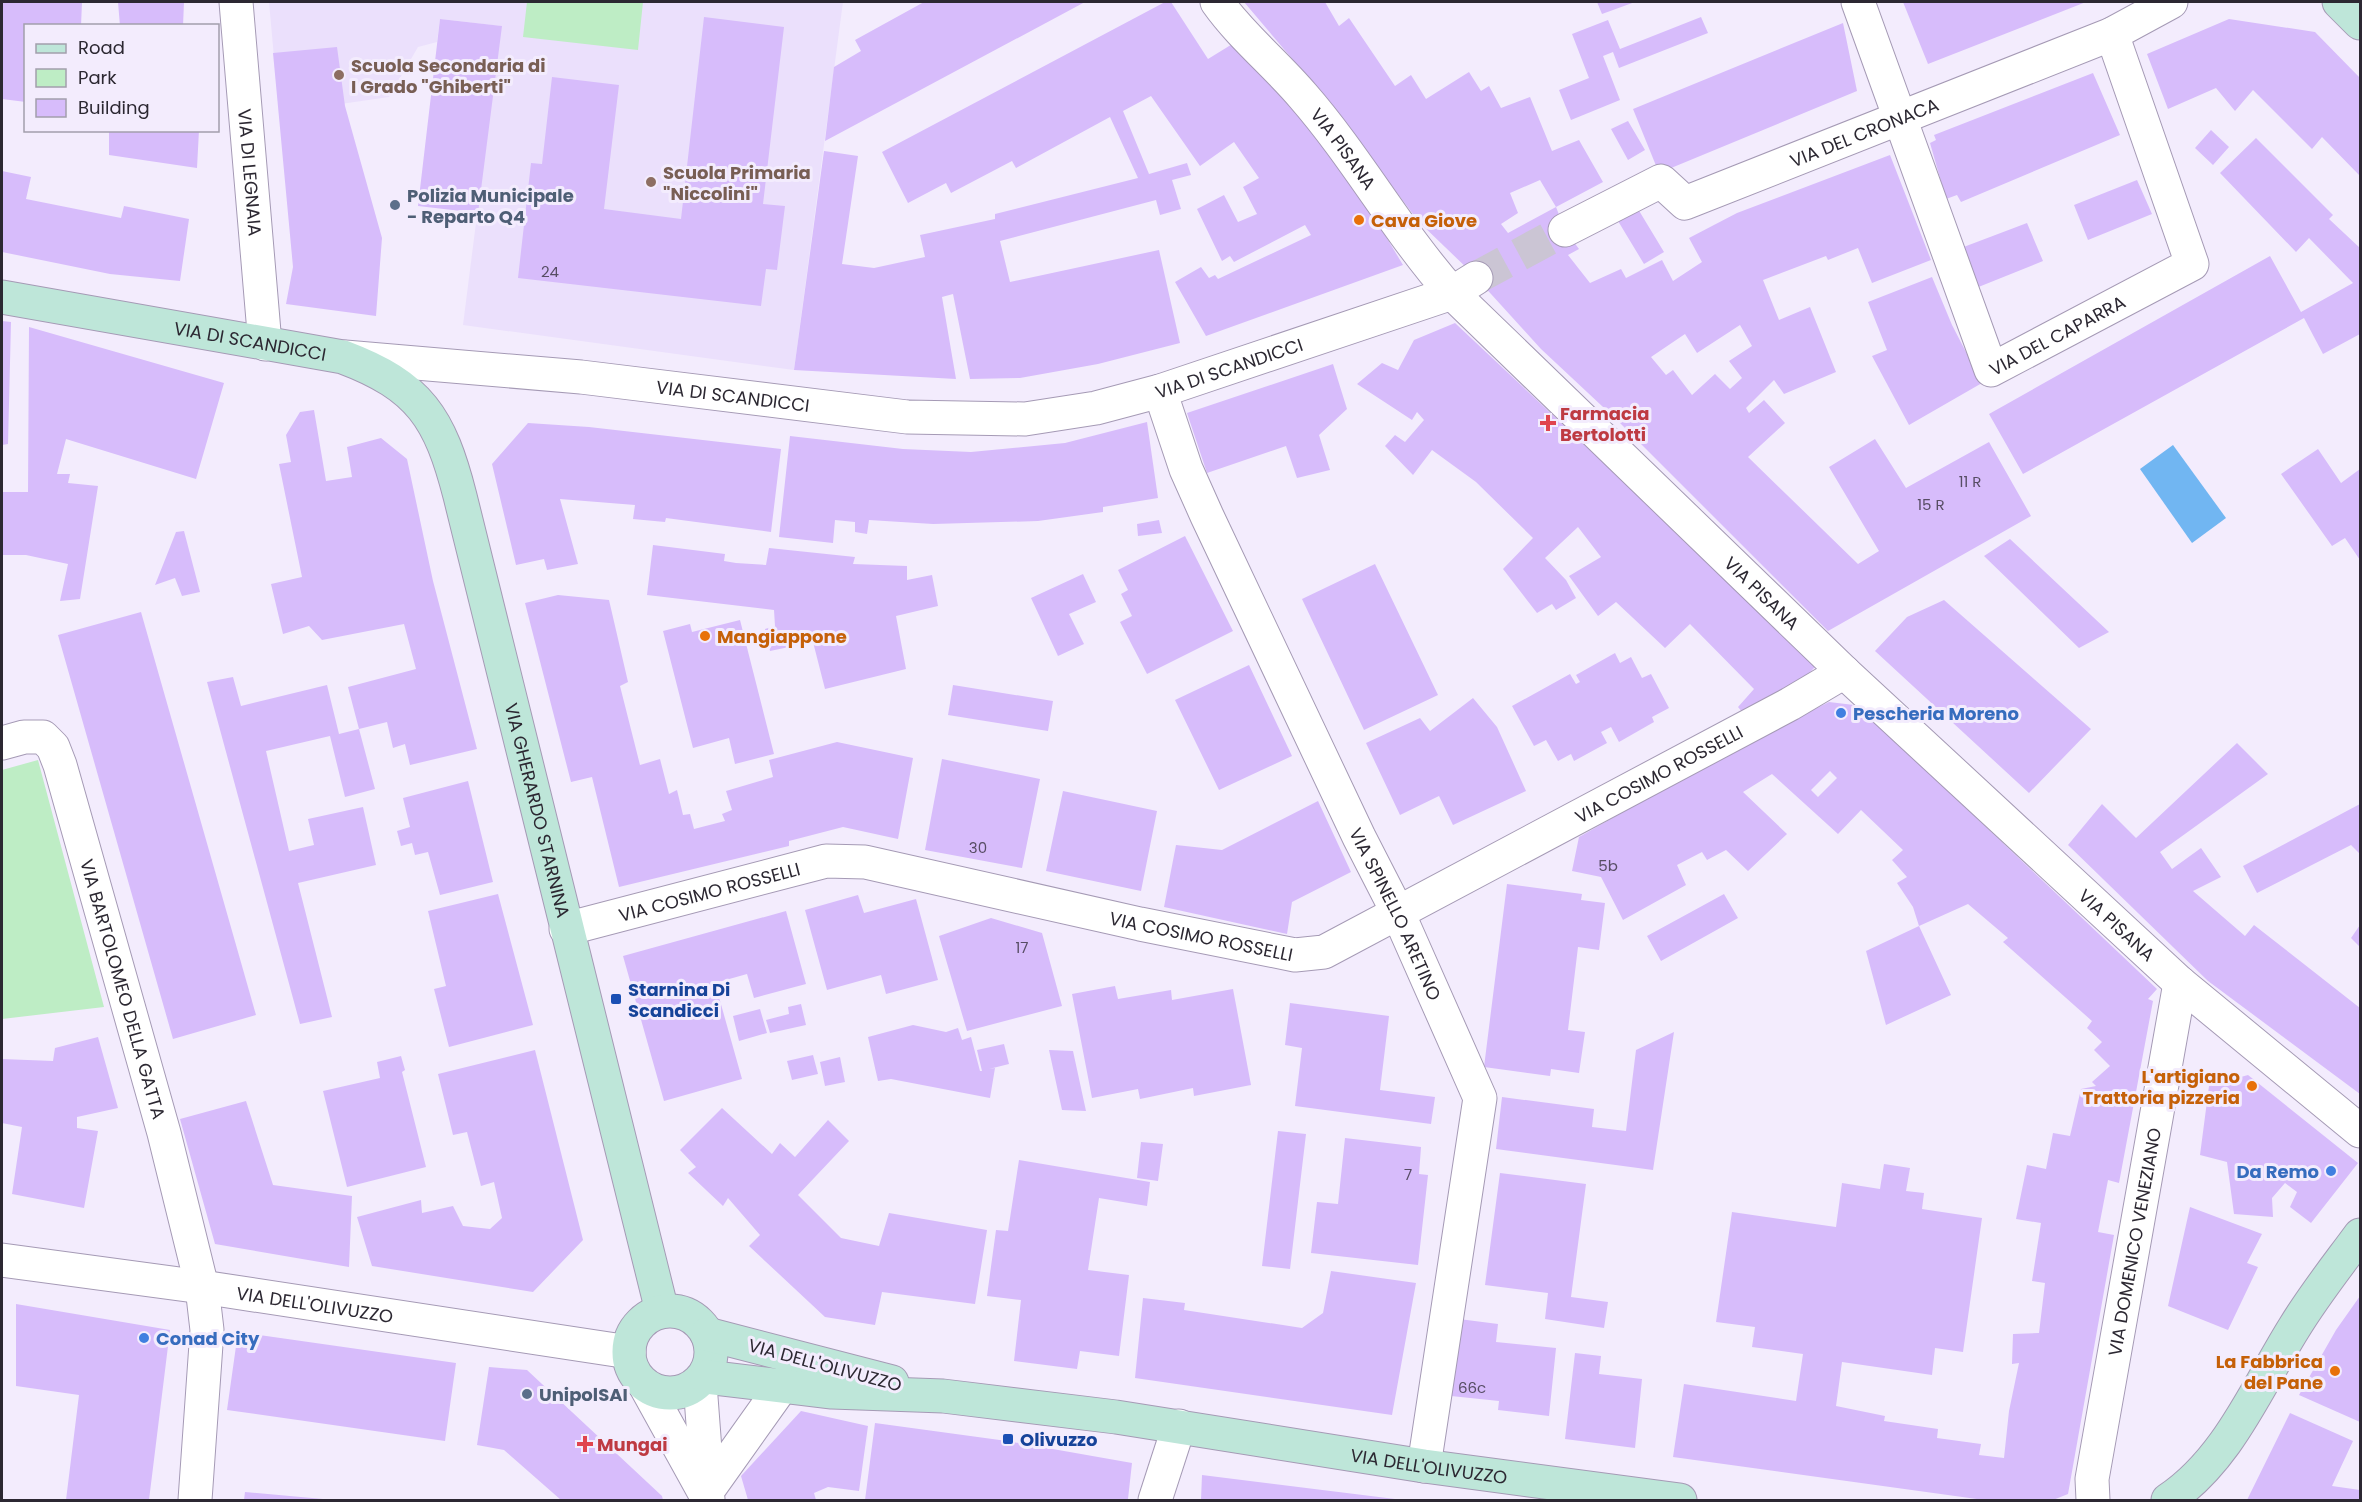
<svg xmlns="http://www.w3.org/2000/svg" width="2362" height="1502" font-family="Poppins,sans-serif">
<rect width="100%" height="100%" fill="#f3ecfd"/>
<!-- built -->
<path fill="#ebe0fc" d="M269 2H843L794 370 463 325 501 26 440 19 437 42 418 47 389 97 279 113Z"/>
<!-- green -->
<path fill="#beedc5" d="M527 2H643L638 50 523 37Z
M38 760 104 1007 2 1019V770Z"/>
<!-- water -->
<path fill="#71b6f2" d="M2173 445 2226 518 2192 543 2140 469Z"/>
<!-- building -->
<path fill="#d7bcfb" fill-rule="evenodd" d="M2 2H82L81 26H26V102L2 99Z
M118 2H184L183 26H120Z
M924 2H1085L825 141 834 67 861 51 855 40Z
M1165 2H1171L1208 59 1234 43 1308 125 1382 230 1403 265 1206 336 1175 282 1201 267 1209 278 1215 275 1218 279 1311 235 1305 225 1234 262 1230 256 1222 261 1197 209 1224 195 1238 222 1257 214 1243 187 1259 178 1234 142 1200 166 1151 96 1123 111 1149 174 1187 163 1191 175 1172 180 1181 209 1160 215 1156 200 1000 241 1010 282 1159 250 1180 343 1098 364 1020 378 970 379 953 294 942 297 956 379 794 370 824 151 858 156 842 264 874 268 925 257 920 235 995 219V214L1138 178 1110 117 1016 168 1012 161 951 193 946 183 908 203 882 152Z
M1244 2H1325L1339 26 1349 18 1395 86 1411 75 1426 99 1469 72 1481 91 1489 86 1501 108 1530 97 1552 151 1579 140 1603 182 1556 207 1540 180 1510 193 1518 213 1501 224 1508 233 1556 207 1565 230 1579 249 1568 255 1590 283 1621 269 1626 278 1662 260 1673 281 1702 262 1689 238 1737 213 1890 155 1931 260 1872 283 1858 248 1828 260 1826 256 1763 280 1779 320 1810 307 1836 372 1784 394 1774 380 1746 408 1749 413 1764 400 1785 423 1748 457 1858 564 1879 551 1829 467 1875 439 1906 488 1989 442 2031 516 1828 631 1618 421 1541 349 1471 272 1419 222 1322 94ZM1740 325 1752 346 1729 361 1742 378 1730 389 1715 374 1692 395 1673 370 1666 375 1651 357 1685 334 1697 353Z
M1597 2H1635L1602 14Z
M1903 2H2086L1928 64Z
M704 17 784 27 763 204 785 206 777 270 766 269 761 306 518 278 531 163 542 164 552 77 619 85 604 209 681 219Z
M1701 17 1708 33 1619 68 1613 52 1603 56 1620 100 1571 120 1559 90 1589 78 1572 34 1608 20 1620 49Z
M440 19 502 26 478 213 418 206Z
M2229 19 2315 32 2360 78V176L2322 137 2312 149 2253 90 2235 111 2216 88 2168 109 2147 54Z
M1843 23 1857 91 1659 173 1633 109Z
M337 47 345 106 382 238 376 316 286 304 293 267 273 53Z
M2093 73 2120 135 1961 202 1957 195 1946 199 1930 143 1936 140 1934 135Z
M1628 121 1645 150 1628 160 1611 129Z
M109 130H199L197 168 109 155Z
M2211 130 2229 147 2213 165 2195 148Z
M2256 138 2333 215 2329 219 2360 248V334L2323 354 2304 318 2023 474 1989 414 2270 256 2301 312 2353 283 2309 238 2296 252 2220 173Z
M2 171 31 177 26 199 121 218 124 206 189 219 180 281 110 274 2 252Z
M2137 180 2152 214 2088 240 2074 205Z
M1638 209 1664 252 1644 264 1618 221Z
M2027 223 2043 261 1976 288 1961 248Z
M1932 277 1952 325 1982 383 1909 425 1872 356 1887 350 1868 302Z
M2 321 11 322 8 444 2 445Z
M1455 323 1776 625 1815 667 1790 693 1743 713 1738 707 1754 689 1690 624 1665 648 1616 602 1598 616 1569 576 1601 557 1578 527 1545 558 1566 580 1576 598 1556 610 1552 604 1537 613 1503 569 1533 538 1476 482 1432 450 1413 475 1385 446 1395 435 1405 442 1424 420 1417 412 1412 420 1357 384 1382 363 1398 370 1414 340Z
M29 327 224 383 196 479 66 439 57 474H70L68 483 98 486 80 599 60 601 68 564 26 555H2V492H28Z
M1333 364 1347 409 1319 435 1330 470 1297 478 1286 446 1207 473 1187 413Z
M314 410 326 481 352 477 347 447 381 438 407 459 433 581 477 749 410 765 405 744 393 748 387 722 359 729 348 687 416 669 404 624 322 640 309 626 283 634 271 584 302 577 279 464 291 462 286 435 300 412Z
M1147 422 1158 498 1103 507V512L1038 521 933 524 869 520 867 534 855 532V522L835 520 833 543 779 537 790 436 903 449 971 452 1065 443Z
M528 423 589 427 781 449 771 532 666 518 665 522 633 519 635 505 560 499 578 564 547 570 544 559 516 565 492 464Z
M2318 449 2341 483 2360 469V560L2345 538 2332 546 2281 474Z
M1159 520 1162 533 1138 536 1137 524Z
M184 531 200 592 182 596 175 578 155 585 176 532Z
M1185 536 1233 631 1147 674 1120 622 1132 616 1121 594 1128 590 1118 570Z
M2010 539 2109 632 2079 648 1984 556Z
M653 545 725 554 724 561 736 563 766 565 769 548 855 557 853 564 907 566V580L932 575 938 606 896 616 906 669 825 689 813 642 770 651 765 629 775 626 774 610 647 595Z
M1375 564 1438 695 1364 730 1302 599Z
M1083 574 1096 602 1069 614 1084 644 1058 656 1031 598Z
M558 595 609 600 628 682 620 686 640 765 660 759 669 794 677 790 683 815 690 814 694 829 725 821 722 814 732 810 726 791 773 777 769 760 837 742 913 758 898 839 843 827 789 841V846L619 887 592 777 571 782 525 603Z
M1944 600 2091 729 2029 793 1875 651 1907 617Z
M141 612 256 1015 173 1039 58 635Z
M740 620 774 754 735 764 729 738 693 748 663 631 690 624 692 632Z
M1615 653 1620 663 1631 657 1642 678 1651 674 1669 708 1652 717 1654 722 1619 742 1611 727 1601 732 1607 743 1574 761 1571 754 1558 761 1546 740 1534 746 1512 706 1570 674 1576 684 1580 682 1576 675Z
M1249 665 1292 756 1219 790 1175 700Z
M233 677 241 706 327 685 339 734 359 729 375 789 345 797 330 736 266 751 289 851 314 845 308 819 363 807 376 865 298 883 332 1017 300 1024 207 682Z
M953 685 1053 701 1048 731 948 715Z
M1473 698 1497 727 1526 791 1453 825 1439 796 1400 815 1366 743 1420 718 1430 731Z
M1829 702 1854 705 1873 720 2157 989 2148 999 2153 1001 2119 1183 2108 1180 2098 1232 2114 1235 2068 1494 2053 1500H1984L1673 1457 1684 1384 1796 1401 1803 1354 1752 1347 1755 1327 1716 1322 1732 1212 1836 1227 1842 1183 1880 1189 1884 1164 1910 1168 1906 1191 1924 1193 1922 1209 1982 1218 1963 1352 1935 1348 1932 1375 1842 1362 1836 1406 1885 1416 1884 1421 1938 1429 1937 1438 1981 1444 1979 1455 2004 1458 2009 1411 2019 1363 2012 1364 2013 1334 2039 1333 2045 1283 2032 1281 2041 1223 2016 1219 2027 1165 2046 1169 2053 1133 2070 1136 2081 1089 2096 1086 2092 1082 2110 1066 2094 1050 2102 1042 2087 1028 2092 1021 2003 942 2008 938 1968 904 1919 926 1913 907 1897 883 1907 877 1892 860 1903 850 1861 810 1838 834 1772 774 1743 792 1787 834 1748 871 1726 850 1707 860 1702 852 1677 865 1686 885 1623 920 1601 877 1572 871 1579 837 1738 747ZM1830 771 1837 778 1818 797 1811 790Z
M2237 743 2268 774 2160 852 2172 869 2201 848 2221 877 2193 891 2245 936 2254 925 2360 1008V1094L2208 981 2068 845 2102 804 2136 838Z
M942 759 1040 779 1022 868 925 850Z
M468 781 493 882 440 895 428 852 415 855 412 843 401 846 397 831 410 827 403 798Z
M1063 791 1157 811 1141 891 1046 871Z
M1318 801 1351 872 1292 902 1287 934 1164 907 1176 845 1222 850Z
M2360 804V854L2351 845 2257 893 2243 866Z
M1507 884 1582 894 1581 900 1605 903 1599 950 1578 947 1568 1030 1585 1032 1579 1073 1551 1069 1550 1076 1484 1067Z
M498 894 533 1025 449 1047 434 989 446 986 428 911Z
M1724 894 1738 918 1661 961 1647 936Z
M858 895 864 913 916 899 938 980 886 994 881 975 827 990 805 910Z
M786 911 806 984 754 998 747 974 715 983 742 1079 664 1101 623 956Z
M991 918 1042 933 1062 1006 967 1031 939 936Z
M2360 925V947L2351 938Z
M1919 926 1951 995 1886 1025 1866 951Z
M1115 986 1118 999 1171 990 1172 1000 1233 989 1251 1085 1194 1096 1193 1088 1140 1099 1138 1089 1092 1098 1072 994Z
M1290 1003 1389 1016 1380 1090 1435 1097 1431 1124 1295 1106 1302 1048 1285 1045Z
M801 1004 806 1025 770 1033 766 1020 789 1014 788 1007Z
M760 1009 767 1033 739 1041 733 1016Z
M913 1025 946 1032 958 1028 962 1040 971 1037 980 1071H982L977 1050 1004 1044 1009 1064 989 1069 995 1068 990 1098 891 1079 878 1081 868 1037Z
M1674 1032 1653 1170 1496 1149 1502 1097 1594 1109 1592 1127 1626 1131 1636 1050Z
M98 1037 118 1108 77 1117V1128L98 1131 84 1208 12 1194 22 1127 2 1123V1059L53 1061 55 1048Z
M535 1050 583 1240 533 1292 372 1266 357 1217 421 1200 422 1213 453 1206 463 1226 490 1229 502 1218 494 1182 481 1186 467 1132 453 1135 438 1074Z
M1049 1050 1073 1051 1086 1111 1062 1110Z
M813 1055 818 1074 792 1080 787 1061Z
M401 1056 405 1070 402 1072 426 1167 347 1187 323 1091 380 1078 377 1062Z
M840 1057 845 1082 825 1086 820 1062Z
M2248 1075 2358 1163 2311 1223 2290 1207 2297 1192 2285 1183 2272 1198 2273 1217 2234 1214 2227 1162 2200 1155 2209 1086Z
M246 1101 273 1185 352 1196 349 1267 215 1244 180 1119Z
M722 1108 772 1154 780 1143 795 1157 828 1120 849 1141 798 1195 841 1238 879 1246 889 1213 987 1230 975 1304 882 1292 875 1325 825 1317 749 1246 760 1235 728 1198 723 1206 688 1173 696 1167 680 1150Z
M1278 1131 1306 1134 1290 1269 1262 1266Z
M1345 1138 1421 1147 1419 1174 1428 1175 1418 1265 1311 1253 1317 1202 1338 1204Z
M1141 1142 1163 1144 1158 1181 1137 1178Z
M1019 1160 1150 1182 1147 1206 1099 1198 1088 1270 1129 1275 1119 1356 1080 1351 1077 1369 1014 1361 1021 1300 987 1296 996 1230 1008 1231Z
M1500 1173 1586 1184 1571 1297 1608 1302 1604 1328 1545 1319 1548 1293 1485 1285Z
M2190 1207 2262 1234 2247 1263 2258 1267 2228 1330 2168 1306Z
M1331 1271 1416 1283 1392 1415 1135 1378 1143 1298 1185 1303 1184 1310 1302 1328 1323 1313Z
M2360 1296V1422L2299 1395 2336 1330Z
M16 1304 170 1330 149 1500H66L79 1395 16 1386Z
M1459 1319 1498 1324 1496 1342 1556 1348 1549 1416 1498 1410 1499 1401 1451 1396Z
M238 1332 456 1363 445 1441 227 1410Z
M1575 1353 1601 1356 1599 1374 1642 1379 1635 1448 1565 1439Z
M489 1367 527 1370 662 1496 663 1500H561L504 1450 477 1445Z
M801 1411 868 1426 859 1491 828 1487 814 1493 816 1500H748L741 1476Z
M2290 1413 2353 1441 2332 1486 2360 1490V1500H2247Z
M875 1423 1007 1441 1132 1463 1128 1499 865 1500Z
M1202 1475 1395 1499V1500H1201Z
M245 1492 323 1499V1500H244Z"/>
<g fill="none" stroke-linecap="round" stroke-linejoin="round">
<!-- street-tunnel -->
<path stroke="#cbc5d4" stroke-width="33" stroke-dasharray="33 16" stroke-linecap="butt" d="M1476 278 1565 230"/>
<defs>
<g id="street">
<path id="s1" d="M236 2 265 344"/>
<path id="s2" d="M1217 2C1241 36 1276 64 1303 96 1357 158 1397 231 1452 293L1844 672 2180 983 2360 1131"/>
<path id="s3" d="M1858 2 1991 370 2192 264 2112 34"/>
<path id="s4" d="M1565 230 1661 181 1685 203 2112 34 2171 2"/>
<path id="s5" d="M345 357 581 377 907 417 1025 419 1096 408 1160 391 1452 293 1476 278"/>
<path id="s6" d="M1160 391 1186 469 1207 516 1359 837 1399 915 1480 1098 1424 1466"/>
<path id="s7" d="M2 743 24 737H43L53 747 60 765 164 1133 202 1287 207 1330 195 1500"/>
<path id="s8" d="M566 929 826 861 865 862 1140 924 1295 955 1324 952 1790 704 1844 672"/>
<path id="s9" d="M2 1260 202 1287 629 1352"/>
<path d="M700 1384 708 1490"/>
<path d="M645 1385 708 1499"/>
<path d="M708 1490 782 1386"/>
<path d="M1155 1500 1179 1426"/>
<path id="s10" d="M2093 1500 2092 1479 2180 983"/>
</g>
<g id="secondary">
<path d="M2339 2 2360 23"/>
<path id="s11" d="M2 297 343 357C420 386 440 418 460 496L662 1311"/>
<circle cx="670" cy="1352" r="41"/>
<path d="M707 1334 892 1382"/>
<path id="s12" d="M706 1377 832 1392 943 1396 1116 1417 1424 1466 1680 1500"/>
<path d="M2168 1500C2228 1460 2257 1387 2294 1328 2314 1295 2338 1265 2360 1235"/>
</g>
</defs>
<!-- street casing -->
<use href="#street" stroke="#a59ab5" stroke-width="35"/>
<!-- secondary casing -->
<use href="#secondary" stroke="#a59ab5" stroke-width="35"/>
<!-- street -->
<use href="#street" stroke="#fff" stroke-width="33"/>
<!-- secondary -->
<use href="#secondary" stroke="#bee6d9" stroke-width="33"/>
</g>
<!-- markers -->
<g fill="#8d6e63" stroke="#f3ecfd" stroke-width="2">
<circle cx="339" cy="75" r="6"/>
<circle cx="651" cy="182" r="6"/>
</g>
<g fill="#5c6f8a" stroke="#f3ecfd" stroke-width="2">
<circle cx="395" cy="205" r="6"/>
<circle cx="527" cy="1394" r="6"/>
</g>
<g fill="#e8710a" stroke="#f3ecfd" stroke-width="2">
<circle cx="1359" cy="220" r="6"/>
<circle cx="705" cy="636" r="6"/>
<circle cx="2252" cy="1086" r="6"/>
<circle cx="2335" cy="1371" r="6"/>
</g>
<g fill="#e0444e" stroke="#f3ecfd" stroke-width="2">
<path d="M1545 414h6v6h6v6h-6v6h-6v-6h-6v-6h6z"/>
<path d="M582 1435h6v6h6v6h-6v6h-6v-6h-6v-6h6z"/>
</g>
<g fill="#3f7fe0" stroke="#f3ecfd" stroke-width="2">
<circle cx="1841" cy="713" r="6"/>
<circle cx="2331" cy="1171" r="6"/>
<circle cx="144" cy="1338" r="6"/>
</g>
<g fill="#1a4fb4" stroke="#f3ecfd" stroke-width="2">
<rect x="610" y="993" width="12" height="12" rx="3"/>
<rect x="1002" y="1433" width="12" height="12" rx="3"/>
</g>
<g text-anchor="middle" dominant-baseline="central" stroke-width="6" stroke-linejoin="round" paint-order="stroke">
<!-- number labels -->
<g font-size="15" fill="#574d64">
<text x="550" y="271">24</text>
<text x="1970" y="481">11 R</text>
<text x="1931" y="504">15 R</text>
<text x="978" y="847">30</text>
<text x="1608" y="865">5b</text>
<text x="1022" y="947">17</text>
<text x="1408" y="1174">7</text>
<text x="1472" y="1387">66c</text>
</g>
<!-- education labels -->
<g font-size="18" font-weight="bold" fill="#785e54" stroke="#f3ecfd" text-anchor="start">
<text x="351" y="65">Scuola Secondaria di<tspan x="351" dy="21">I Grado "Ghiberti"</tspan></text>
<text x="663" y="172">Scuola Primaria<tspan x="663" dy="21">"Niccolini"</tspan></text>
</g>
<!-- street labels -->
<g font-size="18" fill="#2c2832" stroke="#f3ecfd">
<text stroke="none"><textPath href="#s4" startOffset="333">VIA DEL CRONACA</textPath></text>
<text stroke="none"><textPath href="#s2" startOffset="194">VIA PISANA</textPath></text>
<text stroke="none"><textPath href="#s1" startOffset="171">VIA DI LEGNAIA</textPath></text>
<text stroke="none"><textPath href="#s3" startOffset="466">VIA DEL CAPARRA</textPath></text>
<text stroke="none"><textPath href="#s11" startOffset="252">VIA DI SCANDICCI</textPath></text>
<text stroke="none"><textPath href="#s5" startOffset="894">VIA DI SCANDICCI</textPath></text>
<text stroke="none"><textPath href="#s5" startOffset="390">VIA DI SCANDICCI</textPath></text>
<text stroke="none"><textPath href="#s2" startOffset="806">VIA PISANA</textPath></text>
<text stroke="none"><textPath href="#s8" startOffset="1156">VIA COSIMO ROSSELLI</textPath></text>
<text stroke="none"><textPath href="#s11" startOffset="862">VIA GHERARDO STARNINA</textPath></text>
<text stroke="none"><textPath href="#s8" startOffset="148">VIA COSIMO ROSSELLI</textPath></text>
<text stroke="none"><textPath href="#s6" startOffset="574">VIA SPINELLO ARETINO</textPath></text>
<text stroke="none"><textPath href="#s2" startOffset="1292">VIA PISANA</textPath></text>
<text stroke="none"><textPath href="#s8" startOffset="652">VIA COSIMO ROSSELLI</textPath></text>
<text stroke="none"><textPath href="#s7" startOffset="308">VIA BARTOLOMEO DELLA GATTA</textPath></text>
<text stroke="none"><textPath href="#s10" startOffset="262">VIA DOMENICO VENEZIANO</textPath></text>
<text stroke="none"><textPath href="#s9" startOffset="316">VIA DELL'OLIVUZZO</textPath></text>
<text transform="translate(825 1365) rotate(15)">VIA DELL'OLIVUZZO</text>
<text stroke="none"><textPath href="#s12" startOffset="729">VIA DELL'OLIVUZZO</textPath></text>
</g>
<!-- service labels -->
<g font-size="18" font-weight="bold" fill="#4e5e75" stroke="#f3ecfd" text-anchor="start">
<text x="407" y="195">Polizia Municipale<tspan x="407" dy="21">- Reparto Q4</tspan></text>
<text x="539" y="1394">UnipolSAI</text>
</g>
<!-- food labels -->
<g font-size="18" font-weight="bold" fill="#c56008" stroke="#f3ecfd" text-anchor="start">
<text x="1371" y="220">Cava Giove</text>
<text x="717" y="636">Mangiappone</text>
<text x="2240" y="1076" text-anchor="end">L'artigiano<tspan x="2240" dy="21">Trattoria pizzeria</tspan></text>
<text x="2323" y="1361" text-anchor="end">La Fabbrica<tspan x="2323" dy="21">del Pane</tspan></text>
</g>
<!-- health labels -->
<g font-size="18" font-weight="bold" fill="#be3a42" stroke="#f3ecfd" text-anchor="start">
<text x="1560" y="413">Farmacia<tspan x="1560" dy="21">Bertolotti</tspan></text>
<text x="597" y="1444">Mungai</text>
</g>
<!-- shop labels -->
<g font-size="18" font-weight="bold" fill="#366cbe" stroke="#f3ecfd" text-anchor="start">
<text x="1853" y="713">Pescheria Moreno</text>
<text x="2319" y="1171" text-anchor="end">Da Remo</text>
<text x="156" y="1338">Conad City</text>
</g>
<!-- transit labels -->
<g font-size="18" font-weight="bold" fill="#164399" stroke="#f3ecfd" text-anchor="start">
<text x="628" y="989">Starnina Di<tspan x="628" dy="21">Scandicci</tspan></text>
<text x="1020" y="1439">Olivuzzo</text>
</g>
</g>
<!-- border -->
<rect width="2362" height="1502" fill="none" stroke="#2c2832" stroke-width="6"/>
<!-- legend -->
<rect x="24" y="24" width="195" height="108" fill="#f3ecfd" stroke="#a39eac" stroke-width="1.5"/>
<rect x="36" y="44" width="30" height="9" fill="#bee6d9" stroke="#a39eac" stroke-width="1.5"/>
<text x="78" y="54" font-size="18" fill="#2c2832">Road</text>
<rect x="36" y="69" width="30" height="18" fill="#beedc5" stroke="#a39eac" stroke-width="1.5"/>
<text x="78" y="84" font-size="18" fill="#2c2832">Park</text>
<rect x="36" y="99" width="30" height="18" fill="#d7bcfb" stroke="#a39eac" stroke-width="1.5"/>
<text x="78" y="114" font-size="18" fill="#2c2832">Building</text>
</svg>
